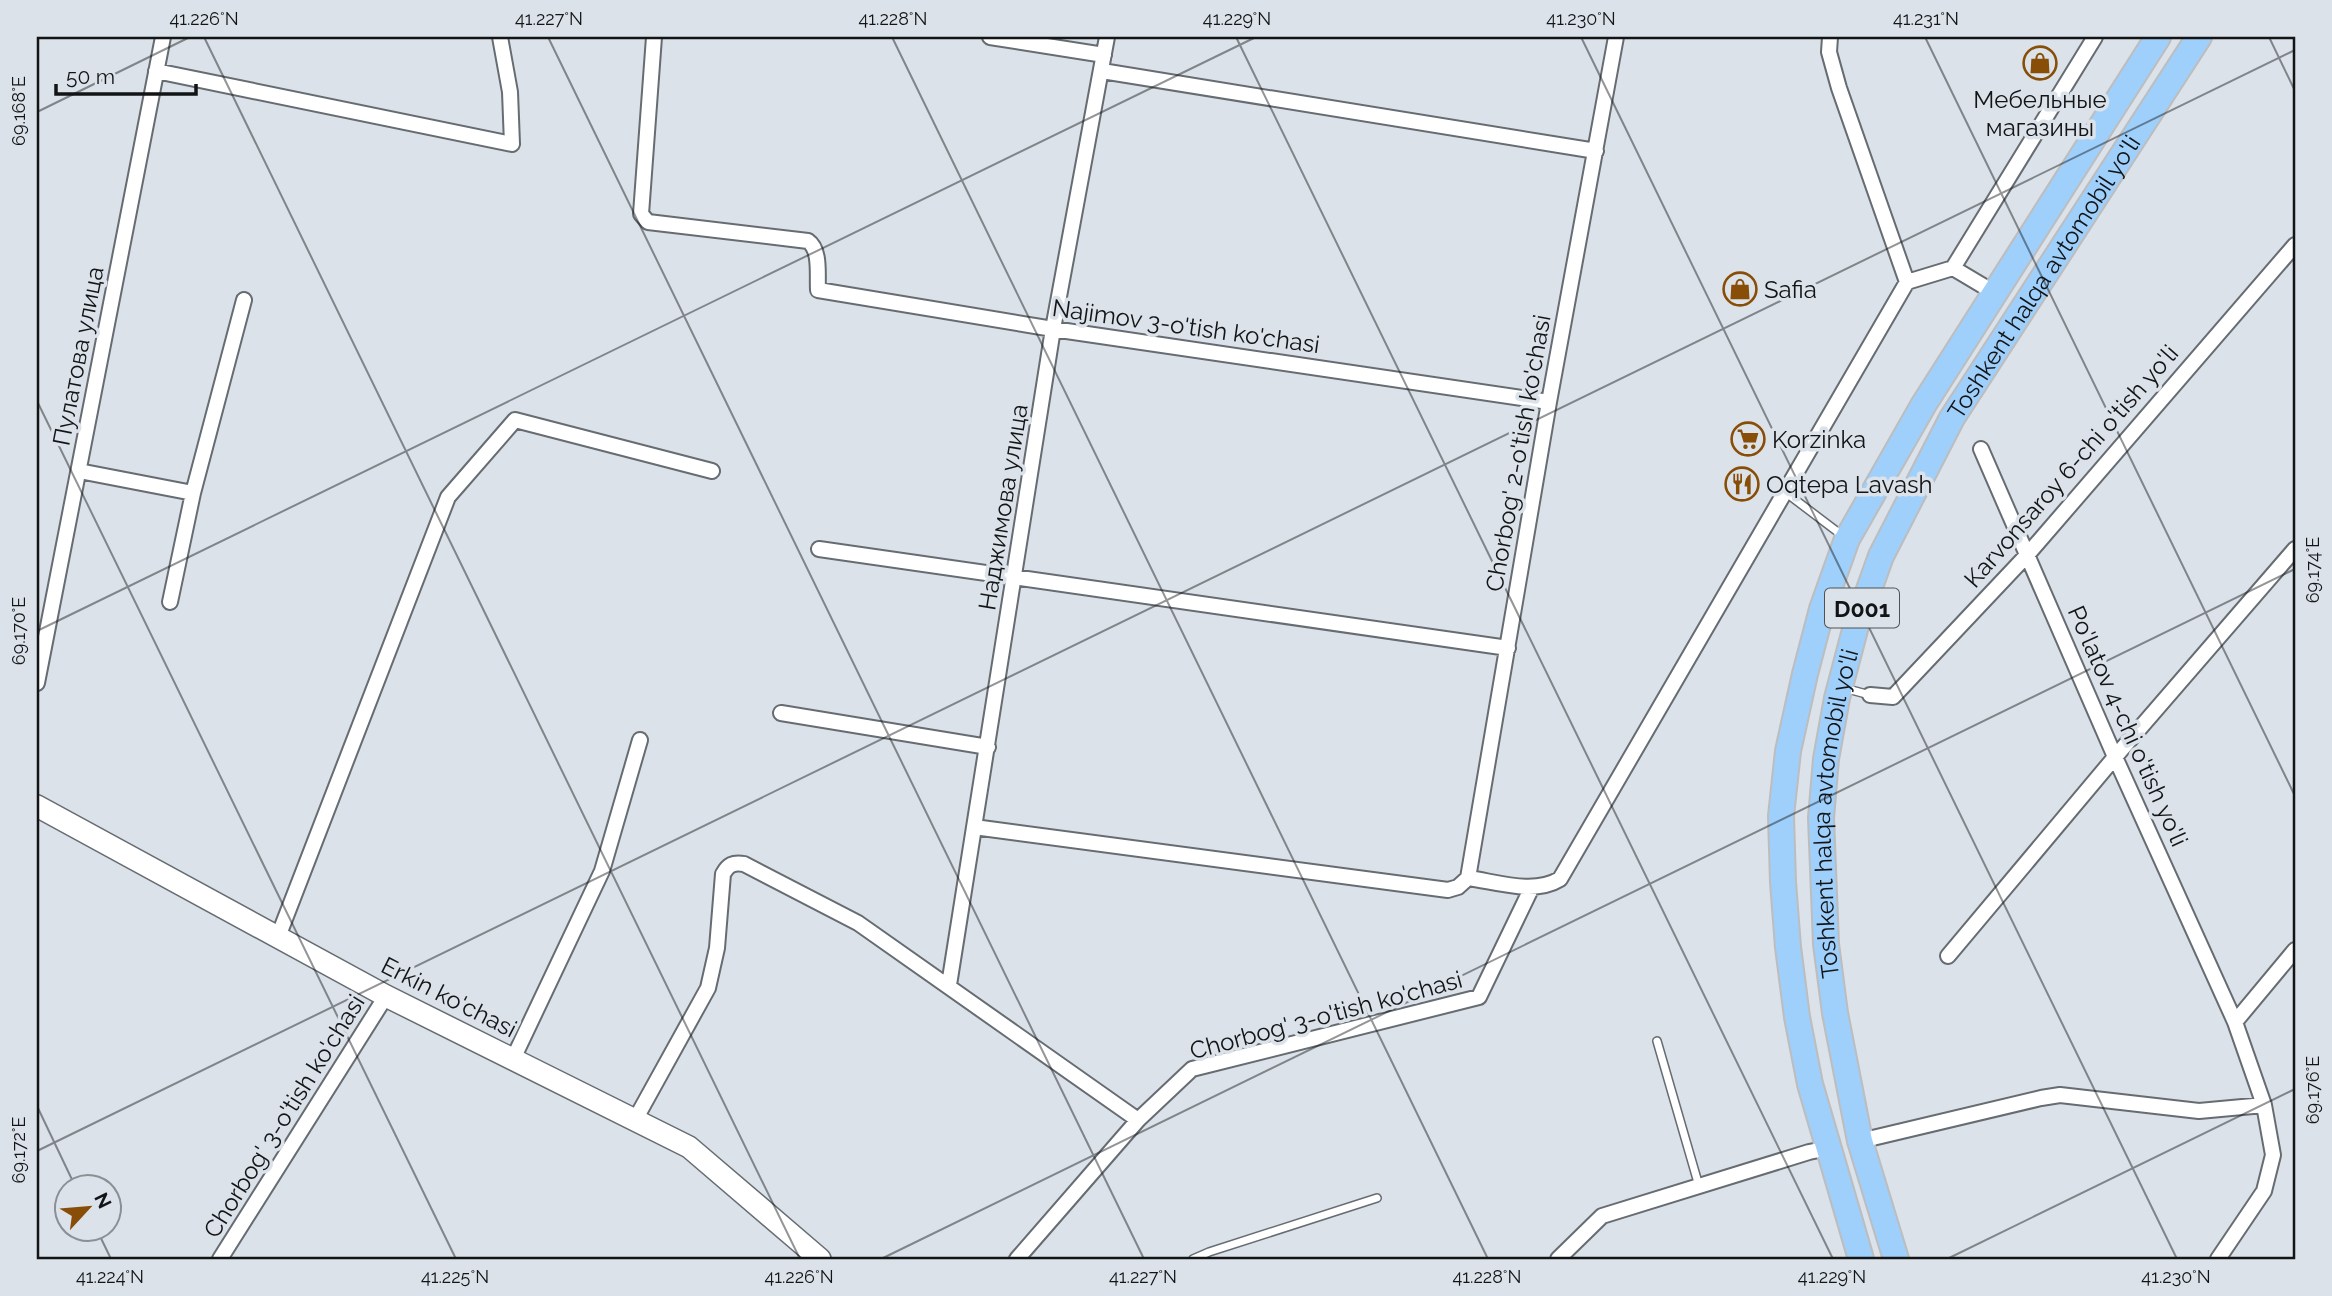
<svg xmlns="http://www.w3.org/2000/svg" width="2332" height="1296" font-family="Raleway,sans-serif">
<rect width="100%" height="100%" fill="#dbe2e9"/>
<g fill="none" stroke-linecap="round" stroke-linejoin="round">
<defs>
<path id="service" d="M1785 492 1843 536
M1844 688 1870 695
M1657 1041 1699 1186
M1193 1259 1209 1252 1377 1198"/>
<path id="minor" d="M654 37 641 214 648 222 808 241C821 250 817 275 818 290L1053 329 1549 402
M990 37 1104 55
M1830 37 1829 52 1839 88 1907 282
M156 71 512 144 510 92 500 37
M1102 71 1596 151
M1953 268 1995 293
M1981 449 2115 757 2235 1022 2264 1105 2273 1155 2264 1191 2218 1259
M79 471 193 493
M819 549 1508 648
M170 602 193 493 244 300
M37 683 163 37
M1870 695 1893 697 2028 554 2295 245
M781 713 988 747
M974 827 1448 890 1458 887 1468 878C1497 882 1534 895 1560 879L1907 282 1953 268 2095 37
M1468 878 1549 402 1616 37
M278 937 448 497 515 420 712 471
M1948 956 2115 757 2295 549
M949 985 1053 329 1107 37
M2235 1022 2295 950
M513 1059 602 871 640 740
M635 1120 708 988 717 948 723 874C728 865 733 862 744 864L858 923 1138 1120
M1860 1141 2041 1098 2060 1095 2199 1111 2264 1105
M220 1259 386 996
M1017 1259 1138 1120 1192 1069 1479 997 1532 887
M1558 1259 1602 1216 1809 1152 1829 1148"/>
<path id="secondary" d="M37 806 386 996 689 1147 820 1259"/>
<g id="trunk">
<path d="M1861 1259 1810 1084 1797 1017 1788 947 1783 882 1781 816 1788 751 1805 674 1822 609 1847 539 1924 404 2158 37"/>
<path id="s1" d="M1896 1259 1860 1141 1835 1013 1826 944 1821 818 1826 759 1837 698 1856 626 1881 556 1952 418 2199 37"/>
</g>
</defs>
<!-- service casing -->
<use href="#service" stroke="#666c72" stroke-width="10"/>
<!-- minor casing -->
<use href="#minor" stroke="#666c72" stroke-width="18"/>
<!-- secondary casing -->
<use href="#secondary" stroke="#666c72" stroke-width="24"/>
<!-- trunk casing -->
<use href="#trunk" stroke="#bdbdbe" stroke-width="28"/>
<!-- service -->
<use href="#service" stroke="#fff" stroke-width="7"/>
<!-- minor -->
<use href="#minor" stroke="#fff" stroke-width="14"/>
<!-- secondary -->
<use href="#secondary" stroke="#fff" stroke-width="21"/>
<!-- trunk -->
<use href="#trunk" stroke="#9fcffb" stroke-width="24"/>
</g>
<!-- ticks -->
<path fill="none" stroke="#121416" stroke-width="2" stroke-opacity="0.45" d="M204 37 800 1259M548 37 1144 1259M892 37 1488 1259M1236 37 1833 1259M1581 37 2177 1259M1925 37 2295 796M2269 37 2295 91M37 112 190 37M37 401 456 1259M37 631 1256 37M37 1106 76 1188M37 1151 2295 50M97 1230 111 1259M881 1259 2295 569M1947 1259 2295 1089"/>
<!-- icons -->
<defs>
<symbol id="shop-ring" viewBox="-11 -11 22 22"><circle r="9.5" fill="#dbe2e9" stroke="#884d06" stroke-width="1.5"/><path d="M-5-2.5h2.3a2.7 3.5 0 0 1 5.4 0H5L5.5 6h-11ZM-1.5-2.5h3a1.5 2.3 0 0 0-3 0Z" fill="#884d06"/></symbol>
<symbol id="supermarket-ring" viewBox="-11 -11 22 22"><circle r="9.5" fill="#dbe2e9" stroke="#884d06" stroke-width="1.5"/><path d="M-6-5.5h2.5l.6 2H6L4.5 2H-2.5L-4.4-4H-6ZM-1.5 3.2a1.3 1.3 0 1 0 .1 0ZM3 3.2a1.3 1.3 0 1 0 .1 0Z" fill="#884d06"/></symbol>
<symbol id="restaurant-ring" viewBox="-11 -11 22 22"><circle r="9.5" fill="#dbe2e9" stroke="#884d06" stroke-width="1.5"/><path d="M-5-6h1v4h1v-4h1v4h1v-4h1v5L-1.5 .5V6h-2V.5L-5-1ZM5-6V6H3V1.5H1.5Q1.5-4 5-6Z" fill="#884d06"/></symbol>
</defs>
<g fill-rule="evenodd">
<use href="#shop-ring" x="2021" y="44" width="38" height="38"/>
<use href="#shop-ring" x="1721" y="270" width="38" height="38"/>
<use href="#supermarket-ring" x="1729" y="420" width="38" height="38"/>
<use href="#restaurant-ring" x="1723" y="465" width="38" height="38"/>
</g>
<g text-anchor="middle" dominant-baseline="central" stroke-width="7" stroke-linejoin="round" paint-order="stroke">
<!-- shield labels -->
<rect fill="#dbe2e9" stroke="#4e5255" stroke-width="2" x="1825" y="588.5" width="74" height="39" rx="5"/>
<g font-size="23" font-weight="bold" fill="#121416">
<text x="1862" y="608">D001</text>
</g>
<!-- poi labels -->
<g font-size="24" fill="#121416" stroke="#dbe2e9" text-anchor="start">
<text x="2040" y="99" text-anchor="middle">Мебельные<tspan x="2040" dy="28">магазины</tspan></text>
<text x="1764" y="289">Safia</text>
<text x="1772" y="439">Korzinka</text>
<text x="1766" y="484">Oqtepa Lavash</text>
</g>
<!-- street labels -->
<g font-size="24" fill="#121416" stroke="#dbe2e9">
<text stroke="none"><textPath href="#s1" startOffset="1043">Toshkent halqa avtomobil yo'li</textPath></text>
<text transform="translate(1186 326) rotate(8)">Najimov 3-o'tish ko'chasi</text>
<text transform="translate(78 356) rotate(-79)">Пулатова улица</text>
<text transform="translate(1518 453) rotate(-80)">Chorbog' 2-o'tish ko'chasi</text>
<text transform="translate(2071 466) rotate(-49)">Karvonsaroy 6-chi o'tish yo'li</text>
<text transform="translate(1003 507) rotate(-81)">Наджимова улица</text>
<text transform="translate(2128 726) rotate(66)">Po'latov 4-chi o'tish yo'li</text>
<text stroke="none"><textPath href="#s1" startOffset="455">Toshkent halqa avtomobil yo'li</textPath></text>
<text transform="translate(449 997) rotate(27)">Erkin ko'chasi</text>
<text transform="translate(1326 1015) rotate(-15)">Chorbog' 3-o'tish ko'chasi</text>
<text transform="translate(284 1116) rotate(-58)">Chorbog' 3-o'tish ko'chasi</text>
</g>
</g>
<!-- border -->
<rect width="2332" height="1296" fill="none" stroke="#dbe2e9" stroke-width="77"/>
<!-- north arrow -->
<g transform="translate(88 1208) rotate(64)"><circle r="33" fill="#dbe2e9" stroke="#8b9095" stroke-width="2"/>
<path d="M0-5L12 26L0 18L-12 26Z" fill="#884d06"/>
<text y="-10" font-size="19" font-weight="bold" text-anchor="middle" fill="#121416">N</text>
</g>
<!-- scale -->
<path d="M56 84v10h140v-10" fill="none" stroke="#121416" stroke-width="3.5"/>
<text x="66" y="84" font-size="21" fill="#121416" stroke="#dbe2e9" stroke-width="5" paint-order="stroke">50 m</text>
<rect x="38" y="38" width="2256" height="1220" fill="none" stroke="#121416" stroke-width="2.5"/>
<g font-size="18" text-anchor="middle" fill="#121416">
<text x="204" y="25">41.226°N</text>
<text x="549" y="25">41.227°N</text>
<text x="893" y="25">41.228°N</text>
<text x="1237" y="25">41.229°N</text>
<text x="1581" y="25">41.230°N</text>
<text x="1926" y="25">41.231°N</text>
<text transform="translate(19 111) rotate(-90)" y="6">69.168°E</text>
<text transform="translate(2313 570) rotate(-90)" y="6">69.174°E</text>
<text transform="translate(19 631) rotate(-90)" y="6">69.170°E</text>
<text transform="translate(2313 1090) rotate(-90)" y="6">69.176°E</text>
<text transform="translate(19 1150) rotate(-90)" y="6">69.172°E</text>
<text x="110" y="1283">41.224°N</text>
<text x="455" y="1283">41.225°N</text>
<text x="799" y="1283">41.226°N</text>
<text x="1143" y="1283">41.227°N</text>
<text x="1487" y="1283">41.228°N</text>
<text x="1832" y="1283">41.229°N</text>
<text x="2176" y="1283">41.230°N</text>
</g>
</svg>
